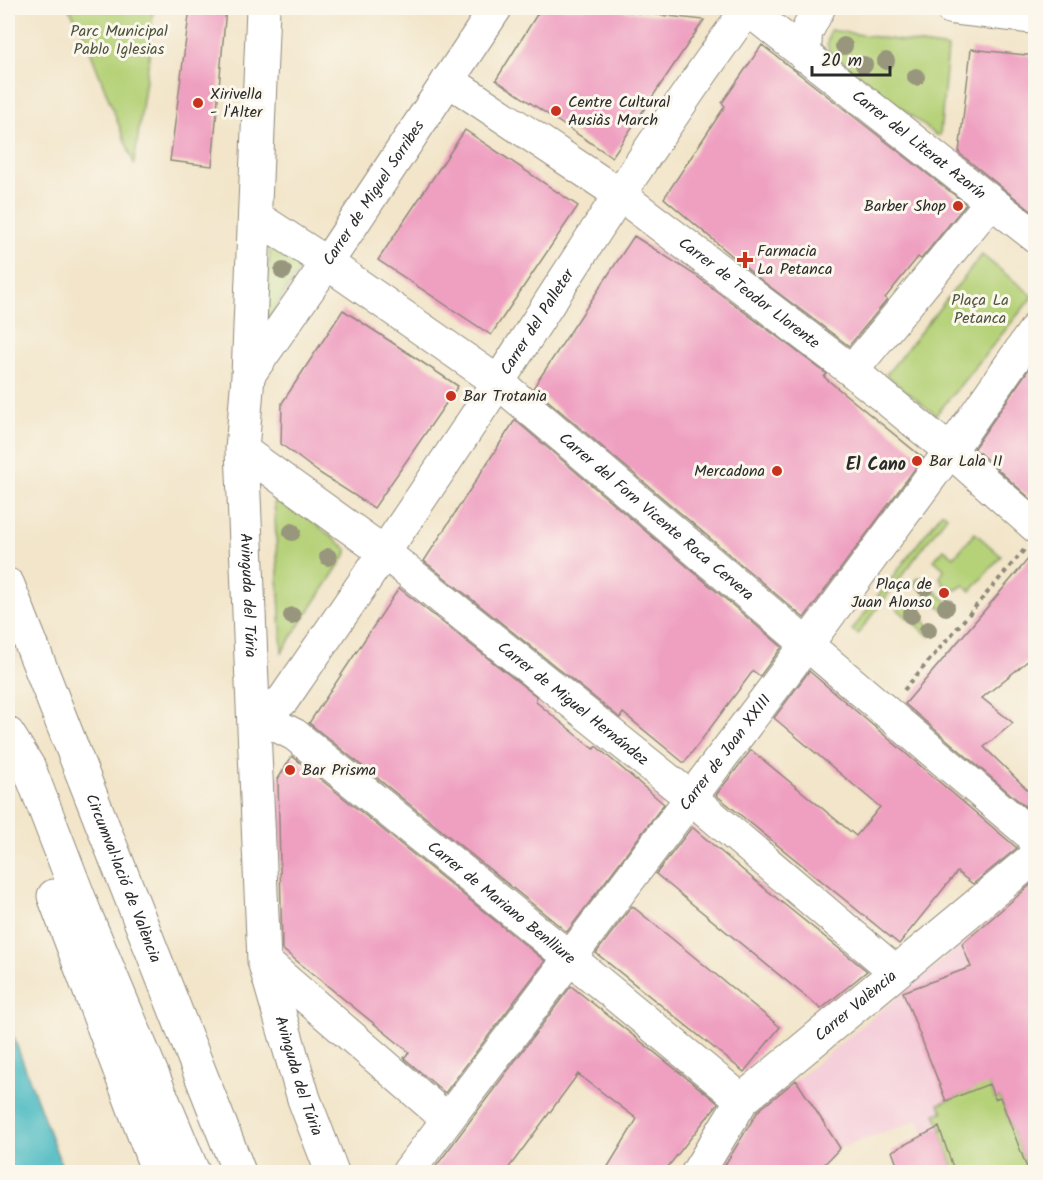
<svg xmlns="http://www.w3.org/2000/svg" width="1043" height="1180" font-family="Kalam,sans-serif">
<rect width="100%" height="100%" fill="#fbf7ec"/>
<filter id="ink" filterUnits="userSpaceOnUse"><feTurbulence type="fractalNoise" baseFrequency=".0167" numOctaves="2"/><feDisplacementMap in="SourceGraphic" scale="12" xChannelSelector="R" yChannelSelector="G"/><feConvolveMatrix kernelMatrix="1 2 1 2 8 2 1 2 1" color-interpolation-filters="sRGB"/></filter>
<filter id="wash" filterUnits="userSpaceOnUse"><feTurbulence type="fractalNoise" baseFrequency=".008" numOctaves="4" result="noise"/><feDisplacementMap in="SourceGraphic" scale="24" xChannelSelector="R" yChannelSelector="G"/><feGaussianBlur stdDeviation="1.35" result="paint"/><feColorMatrix in="noise" values="0 0 0 0 0 0 0 0 0 0 0 0 0 0 0 0 0 1.4 0 .05"/><feComposite in="paint" operator="in"/></filter>
<g filter="url(#wash)">
<rect width="100%" height="100%" fill="#f2e5c9"/>
<!-- built -->
<path fill="#f5cfda" d="M962 944 988 1011 1029 1172H938L919 1120 840 1148 796 1080Z"/>
<!-- green -->
<path fill="#b6d279" stroke="#707e52" stroke-width="1.5" d="M68 8H153L149 58 134 164 80 25Z
M830 30 948 48 940 135H936L829 51 827 44Z
M272 245 300 263 301 267 270 317 268 316 266 313 270 246Z
M982 255 1033 296 936 415 886 375Z
M277 493 347 549V553L282 652 274 498Z
M942 512 947 516 858 634 852 630Z
M975 533 1001 556 971 591 964 585 956 590 946 588 940 578 944 569 934 560 944 549 954 557Z
M919 577 953 607 948 614 914 583Z
M903 602 935 631 930 637 897 609Z
M973 1043 995 1099 1000 1097 1029 1172H955L940 1131 942 1130 935 1114 943 1112 939 1104 970 1091Z"/>
<!-- water -->
<path fill="#4ab9c1" stroke="#3a7276" stroke-width="1.5" d="M8 1022 64 1172H8Z"/>
<g id="blocks">
<!-- building -->
<path fill="#efa0c1" d="M190 8H226L212 166 170 161Z
M541 8H596L704 20 612 157 496 80Z
M762 45 966 204 921 259 918 257 885 298 887 300 849 346 757 277 664 198 725 106 722 103Z
M971 49 1035 56V214L959 153Z
M465 130 578 206 491 335 378 260Z
M634 236 695 275 827 374 824 377 923 458 804 618 533 388Z
M343 310 458 386 374 508 318 472 281 444 282 403Z
M1035 360V503L974 448Z
M515 420 782 647 760 676 753 671 684 763 623 713 620 718 424 561Z
M1035 551V655L982 698 1013 723 984 747 1035 797V815L905 704Z
M399 588 536 696V702L594 749 596 746 664 804 567 932 309 723Z
M809 671 1017 848 973 884 957 872 899 944 716 795 751 750 856 836 880 807 774 718Z
M292 756 545 961 445 1093 404 1058 409 1052 282 949 278 779Z
M692 827 764 888 867 971 821 1009 691 903 656 874Z
M1035 881V1173H1029L1000 1097 995 1099 989 1084 946 1101 903 992 971 967 962 944Z
M632 906 780 1027 744 1072 596 953Z
M571 986 718 1103 716 1106 663 1173H604L637 1119 578 1074 505 1173H431Z
M796 1080 840 1148 816 1173H720L758 1111Z
M939 1127 955 1173H900L892 1151Z"/>
</g>
</g>
<g filter="url(#ink)">
<use href="#blocks" fill-opacity="0" stroke="#8e887a" stroke-width="1.5"/>
<g fill="none" stroke-linecap="round" stroke-linejoin="round">
<defs>
<g id="minor">
<path d="M951 8 1036 18"/>
<path id="s1" d="M747 9 1036 237"/>
<path d="M805 56 806 33 819 8"/>
<path id="s2" d="M448 80 619 194 852 371 950 451 1036 527"/>
<path id="s3" d="M255 216 327 263 498 382 1030 834 1036 846"/>
<path d="M852 371 990 203"/>
<path id="s4" d="M248 376 327 263 496 8"/>
<path id="s5" d="M242 450 385 553 690 797 895 971"/>
<path id="s6" d="M254 714 272 708 283 700C356 594 429 488 499 381 580 255 660 129 748 8"/>
<path id="s7" d="M254 714 295 735 571 959 742 1100"/>
<path d="M264 961 447 1119"/>
<path id="s8" d="M408 1172 826 619 950 451 1036 328"/>
</g>
<g id="tertiary">
<path id="s9" d="M263 8 248 376 242 450 264 961 304 1099 332 1172"/>
<path id="s10" d="M698 1172 742 1100 1036 856"/>
</g>
<g id="trunk">
<path id="s11" d="M8 585 239 1172"/>
</g>
<path id="motorway" d="M8 734 29 768 86 916 193 1172
M54 896 158 1172"/>
</defs>
<!-- minor casing -->
<use href="#minor" stroke="#8e887a" stroke-width="34"/>
<!-- tertiary casing -->
<use href="#tertiary" stroke="#8e887a" stroke-width="35"/>
<!-- trunk casing -->
<use href="#trunk" stroke="#8e887a" stroke-width="35"/>
<!-- motorway casing -->
<use href="#motorway" stroke="#8e887a" stroke-width="35"/>
<!-- path -->
<path stroke="#8e887a" stroke-width="4" stroke-dasharray="4.5 4.5" stroke-linecap="butt" d="M904 690 1024 550"/>
<!-- minor -->
<use href="#minor" stroke="#fff" stroke-width="32"/>
<!-- tertiary -->
<use href="#tertiary" stroke="#fff" stroke-width="33"/>
<!-- trunk -->
<use href="#trunk" stroke="#fff" stroke-width="33"/>
<!-- motorway -->
<use href="#motorway" stroke="#fff" stroke-width="33"/>
</g>
<!-- trees -->
<g fill="#98967d">
<circle cx="844" cy="46" r="9"/>
<circle cx="886" cy="61" r="9"/>
<circle cx="864" cy="65" r="9"/>
<circle cx="916" cy="77" r="9"/>
<circle cx="283" cy="271" r="9"/>
<circle cx="292" cy="532" r="9"/>
<circle cx="328" cy="557" r="9"/>
<circle cx="925" cy="587" r="9"/>
<circle cx="946" cy="607" r="9"/>
<circle cx="911" cy="615" r="9"/>
<circle cx="292" cy="616" r="9"/>
<circle cx="928" cy="630" r="9"/>
</g>
</g>
<!-- markers -->
<g fill="#c8321e" stroke="#fbf7ec" stroke-width="2">
<circle cx="198" cy="103" r="6"/>
<circle cx="556" cy="111" r="6"/>
<circle cx="958" cy="206" r="6"/>
<path d="M742 251h6v6h6v6h-6v6h-6v-6h-6v-6h6z"/>
<circle cx="451" cy="396" r="6"/>
<circle cx="917" cy="461" r="6"/>
<circle cx="777" cy="471" r="6"/>
<circle cx="944" cy="593" r="6"/>
<circle cx="290" cy="770" r="6"/>
</g>
<g text-anchor="middle" dominant-baseline="central" stroke-width="6" stroke-linejoin="round" paint-order="stroke">
<!-- park labels -->
<g font-size="16" fill="#4e553e" stroke="#fbf7ec">
<text x="119" y="31">Parc Municipal<tspan x="119" dy="18">Pablo Iglesias</tspan></text>
<text x="980" y="300">Plaça La<tspan x="980" dy="18">Petanca</tspan></text>
</g>
<!-- poi labels -->
<g font-size="16" fill="#2b2b2b" stroke="#fbf7ec" text-anchor="start">
<text x="210" y="94">Xirivella<tspan x="210" dy="18">- l'Alter</tspan></text>
<text x="568" y="102">Centre Cultural<tspan x="568" dy="18">Ausiàs March</tspan></text>
<text x="946" y="206" text-anchor="end">Barber Shop</text>
<text x="757" y="251">Farmacia<tspan x="757" dy="18">La Petanca</tspan></text>
<text x="463" y="396">Bar Trotania</text>
<text x="929" y="461">Bar Lala II</text>
<text x="765" y="471" text-anchor="end">Mercadona</text>
<text x="932" y="584" text-anchor="end">Plaça de<tspan x="932" dy="18">Juan Alonso</tspan></text>
<text x="302" y="770">Bar Prisma</text>
</g>
<!-- street labels -->
<g font-size="16" fill="#2b2b2b" stroke="#fbf7ec">
<text stroke="none"><textPath href="#s1" startOffset="219">Carrer del Literat Azorín</textPath></text>
<text stroke="none"><textPath href="#s4" startOffset="222">Carrer de Miguel Sorribes</textPath></text>
<text stroke="none"><textPath href="#s2" startOffset="369">Carrer de Teodor Llorente</textPath></text>
<text stroke="none"><textPath href="#s6" startOffset="488">Carrer del Palleter</textPath></text>
<text stroke="none"><textPath href="#s3" startOffset="502">Carrer del Forn Vicente Roca Cervera</textPath></text>
<text stroke="none"><textPath href="#s9" startOffset="588">Avinguda del Túria</textPath></text>
<text stroke="none"><textPath href="#s5" startOffset="417">Carrer de Miguel Hernández</textPath></text>
<text stroke="none"><textPath href="#s8" startOffset="526">Carrer de Joan XXIII</textPath></text>
<text stroke="none"><textPath href="#s11" startOffset="315">Circumval·lació de València</textPath></text>
<text stroke="none"><textPath href="#s7" startOffset="312">Carrer de Mariano Benlliure</textPath></text>
<text stroke="none"><textPath href="#s10" startOffset="232">Carrer València</textPath></text>
<text stroke="none"><textPath href="#s9" startOffset="1074">Avinguda del Túria</textPath></text>
</g>
<!-- neighbourhood labels -->
<g font-size="18" font-weight="bold" fill="#2b2b2b" stroke="#fbf7ec">
<text x="876" y="465">El Cano</text>
</g>
</g>
<!-- margin -->
<rect width="1043" height="1180" fill="none" stroke="#fbf7ec" stroke-width="30"/>
<!-- scale -->
<path d="M812 66v9h78v-9" fill="none" stroke="#2b2b2b" stroke-width="3"/>
<text x="821" y="66" font-size="18" fill="#2b2b2b" stroke="#fbf7ec" stroke-width="4.5" paint-order="stroke">20 m</text>
</svg>
